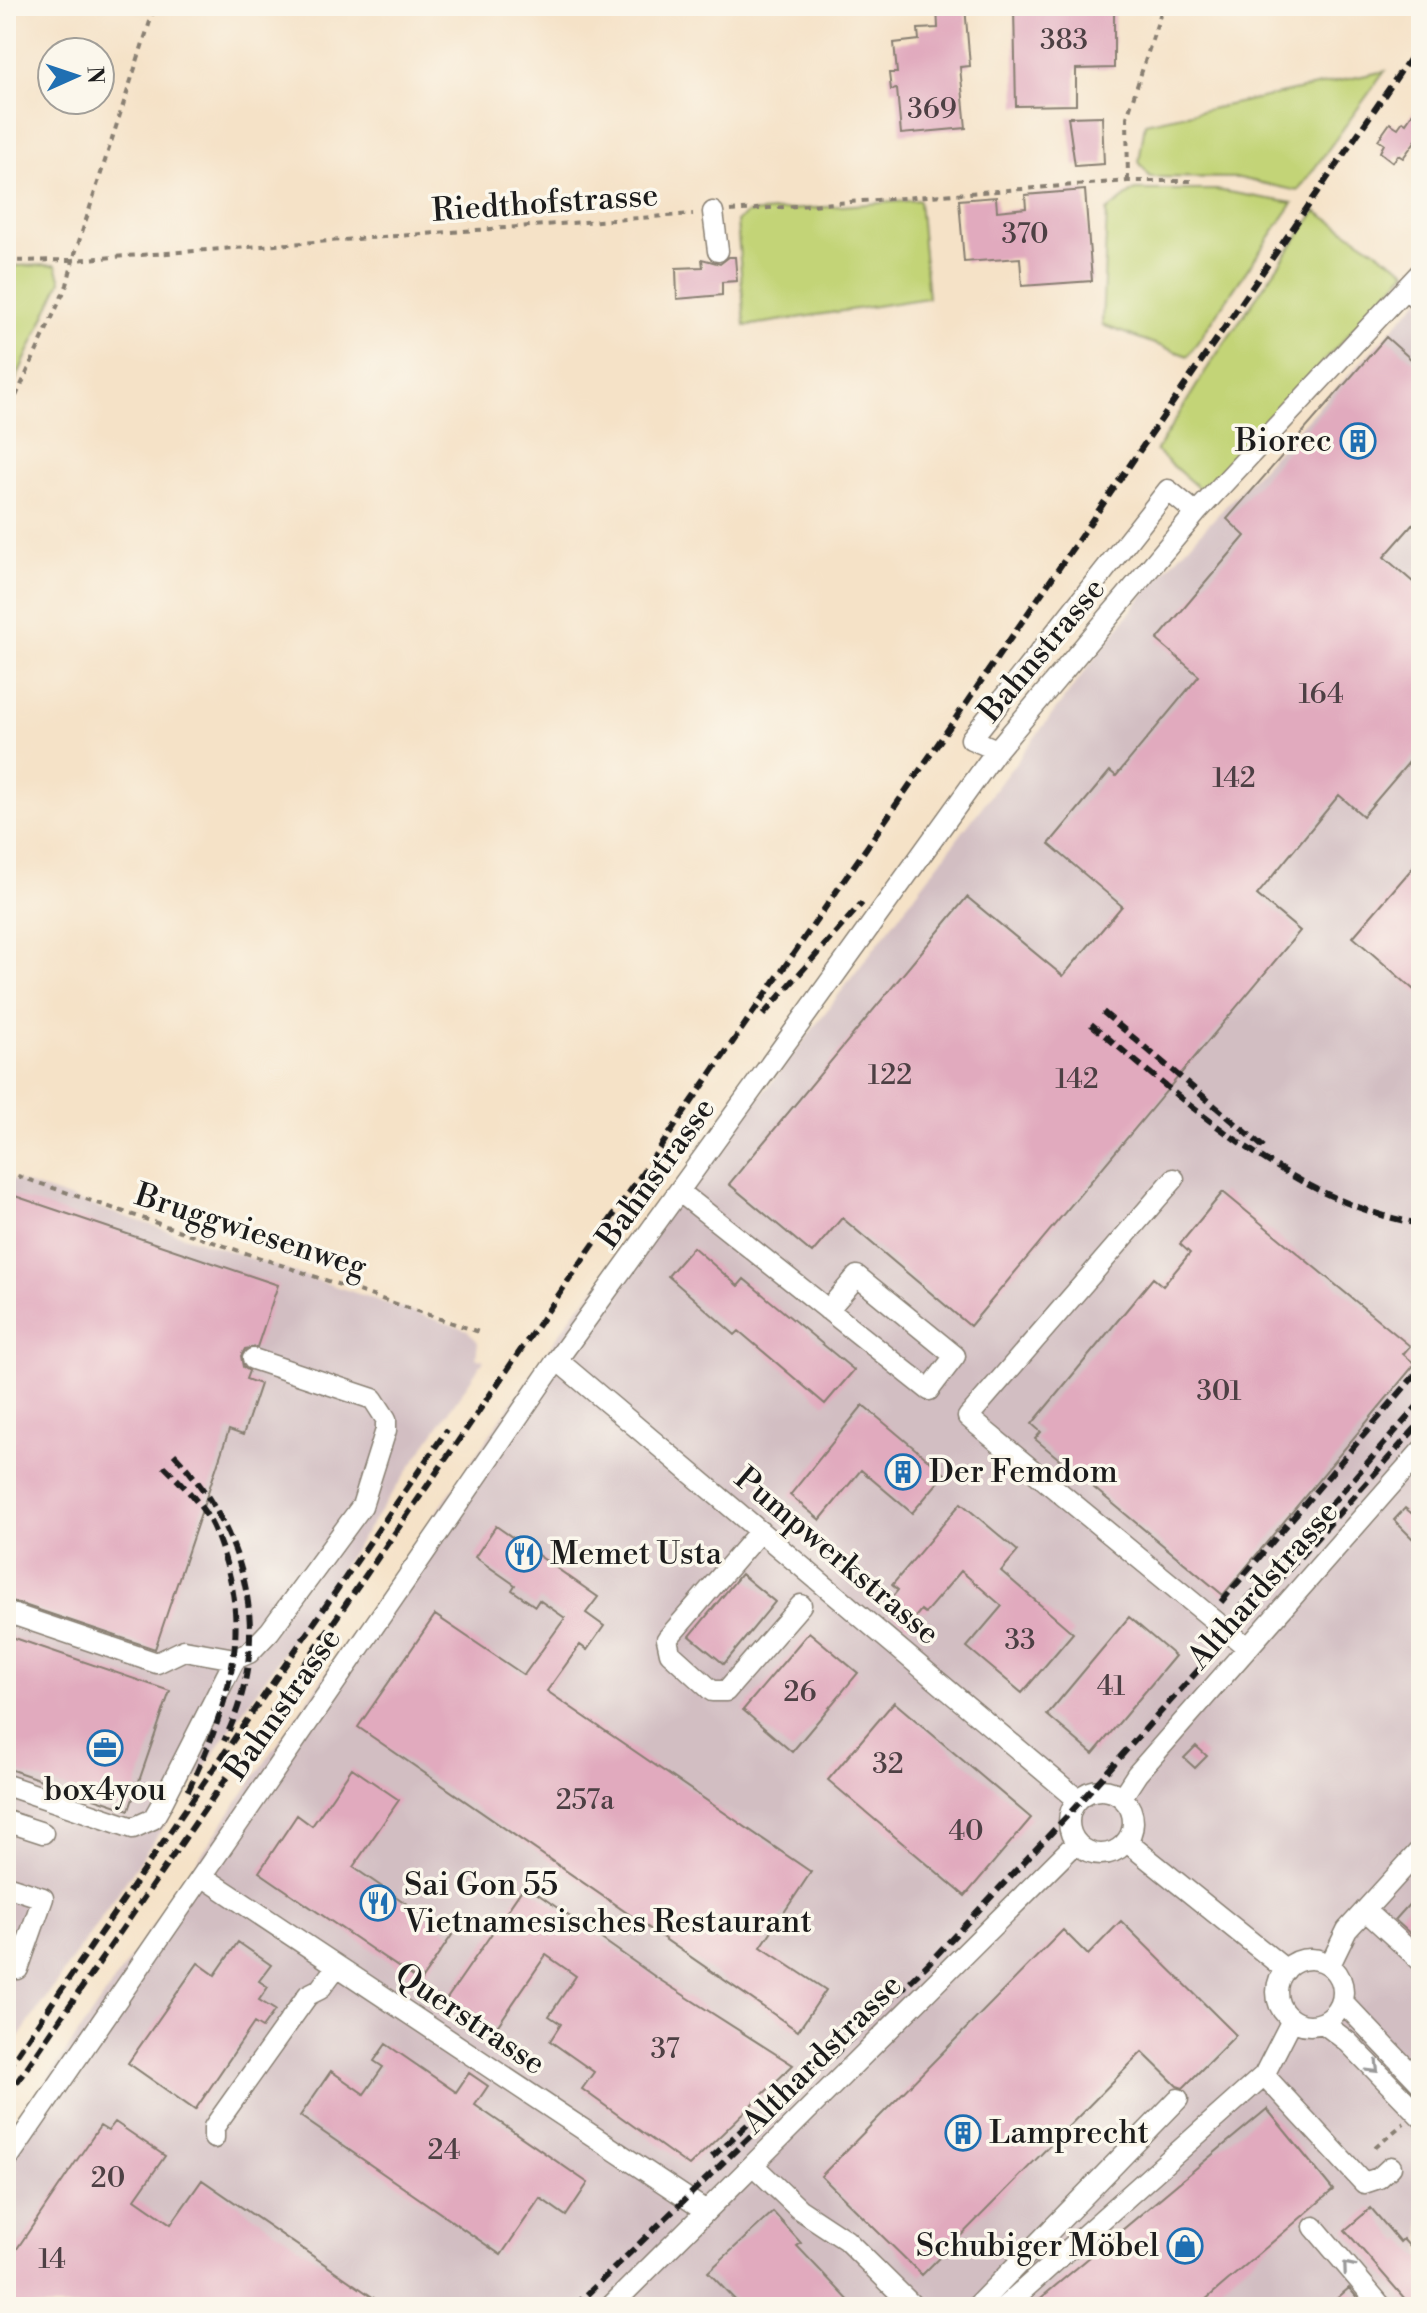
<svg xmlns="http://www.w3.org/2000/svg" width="1427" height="2313" font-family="'Libre Bodoni',serif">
<rect width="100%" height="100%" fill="#fbf7ec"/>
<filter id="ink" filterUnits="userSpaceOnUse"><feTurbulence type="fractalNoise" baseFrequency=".0125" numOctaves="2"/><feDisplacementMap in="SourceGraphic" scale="16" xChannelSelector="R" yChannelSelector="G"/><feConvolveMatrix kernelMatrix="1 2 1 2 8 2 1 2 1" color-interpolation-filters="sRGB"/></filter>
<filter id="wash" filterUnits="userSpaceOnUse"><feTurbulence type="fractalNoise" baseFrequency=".006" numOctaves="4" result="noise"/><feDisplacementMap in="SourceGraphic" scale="32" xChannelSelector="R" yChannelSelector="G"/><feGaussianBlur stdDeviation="1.8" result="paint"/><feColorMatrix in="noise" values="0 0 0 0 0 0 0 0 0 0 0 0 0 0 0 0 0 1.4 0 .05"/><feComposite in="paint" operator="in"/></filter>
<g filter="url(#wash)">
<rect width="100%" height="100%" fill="#f5e2c7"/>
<!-- industrial -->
<path fill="#d2bec2" d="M1421 298V2307H6V2139L573 1314 773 1081 1147 590Z
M6 1177 467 1330 478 1342 476 1358 484 1360 6 2056Z"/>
<!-- green -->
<path fill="#c3d477" stroke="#70784a" stroke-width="2" d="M1385 71 1298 191 1239 178 1150 177 1139 162 1145 123Z
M1135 190H1216L1293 203 1188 356 1102 325 1107 211Z
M919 200 928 298 745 326 737 221 748 213Z
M1316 211 1407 271 1203 492 1156 451 1212 361Z
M56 265 61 281 6 401V266Z"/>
<g id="blocks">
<!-- building -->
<path fill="#e1aabe" d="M937 6H965L970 66 960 67 966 128 901 134 897 89 891 90 889 73H897L894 43 919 40 918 29 938 28Z
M1106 6V11H1114V68L1076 69V105L1016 106 1014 8Z
M1421 101V133L1403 158 1398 155 1393 162 1380 152 1384 144 1378 140 1390 123 1398 128 1403 121 1406 123Z
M1102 116 1104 164 1075 166 1068 117Z
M1085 190 1092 281 1022 286 1020 258 964 262 959 200 996 197 997 211 1026 208 1025 195Z
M729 257H735L737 281 722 282V295L677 299 676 268 703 267 702 259 720 264Z
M1386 337 1421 368V515L1384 557 1421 589V748L1363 816 1339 795 1257 895 1300 931 970 1326 842 1218 812 1253 729 1184 967 897 1063 976 1122 906 1049 844 1110 771 1116 776 1199 676 1157 640 1245 536 1227 519Z
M1421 858V996L1353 937Z
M1223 1192 1410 1346 1403 1354 1415 1364 1223 1595 1035 1439 1041 1432 1032 1424 1153 1278 1163 1286 1190 1253 1180 1244Z
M6 1193 278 1285 257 1347 245 1349 241 1356 243 1367 249 1371 246 1379 260 1384 243 1435 229 1430 155 1649 6 1599Z
M693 1247 738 1286 744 1279 854 1370 825 1404 739 1331 735 1335 668 1276Z
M863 1405 945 1474 912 1513 861 1470 820 1520 790 1495Z
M961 1503 1018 1551 1001 1571 1073 1633 1022 1693 967 1647 1002 1606 961 1571 925 1613 921 1610 908 1626 884 1607 898 1590 892 1585Z
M1405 1508 1421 1521V1547L1394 1520Z
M496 1526 598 1597 586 1613 604 1626 587 1650 580 1645 547 1691 811 1872 761 1947 826 1990 798 2031 358 1727 435 1615 524 1675 565 1618 539 1600 535 1606 512 1590 515 1585 475 1557Z
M741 1574 775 1602 724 1664 690 1636Z
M1129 1617 1175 1656 1093 1754 1047 1715Z
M809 1632 858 1673 792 1752 743 1710Z
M6 1635 170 1691 129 1810 6 1768Z
M894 1702 1031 1818 965 1896 828 1780Z
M1196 1746 1207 1756 1195 1768 1184 1758Z
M352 1768 399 1800 353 1867 452 1935 420 1982 259 1872 297 1815 312 1826Z
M525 1885 657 1978 793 2065 689 2166 582 2089 594 2072 550 2041 561 2024 549 2016 576 1976 546 1955 496 2028 468 2009 463 2016 444 2003Z
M1421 1891V1943L1395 1920Z
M1121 1921 1236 2035 1183 2088 1177 2086 1142 2052 922 2275 821 2176 1063 1930 1088 1955Z
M238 1942 271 1965 259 1981 268 1987 259 2000 275 2010 262 2028 254 2023 195 2110 128 2063 198 1963 215 1975Z
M386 2044 456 2092 469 2073 488 2086 475 2105 588 2183 566 2216 540 2198 501 2255 300 2116 331 2071 364 2094 383 2067 374 2061Z
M1267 2109 1333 2190 1197 2307H1030Z
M115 2122 165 2156 135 2199 171 2224 202 2180 387 2307H6V2265L100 2126 108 2131Z
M1371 2208 1400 2242 1403 2239 1421 2259V2307H1412L1345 2230Z
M773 2212 801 2243 797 2246 855 2307H742L708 2272Z
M1349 2288 1365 2307H1327Z"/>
</g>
</g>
<g filter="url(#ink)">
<use href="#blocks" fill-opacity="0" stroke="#887f72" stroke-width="2"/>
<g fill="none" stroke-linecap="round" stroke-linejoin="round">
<defs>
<path id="minor" d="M713 212 718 251
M1406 288 1421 303
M997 750 971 739 1168 490 1196 513
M1174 1179 968 1417 1248 1648
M680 1192 929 1390 955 1356 857 1276 828 1310
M557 1360 1077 1799
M760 1531 667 1639 670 1653 712 1691H726L801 1605
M6 1612 157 1663 184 1650 235 1659 249 1653 270 1631 362 1506 386 1430V1419L373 1399 253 1359
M6 1785 133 1828 153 1819 161 1805 235 1659
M1069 1822a32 32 0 1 1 64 0a32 32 0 1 1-64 0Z
M1122 1797 1137 1774 1421 1451
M6 1821 43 1833
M1127 1842 1286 1970
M202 1876 706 2211
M6 1886 43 1898 18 1969 6 1965
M1365 1910 1421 1961
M1277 1992a33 33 0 1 1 66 0a33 33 0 1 1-66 0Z
M1330 1965 1347 1930 1421 1849
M1342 2001 1421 2084
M1292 2020 1264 2075 1364 2183 1379 2178 1391 2167
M1323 2023 1348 2042 1421 2117
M214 2138V2127L308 1995 320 1989 337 1966
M6 2161 557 1360 997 750 1196 513 1421 272
M753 2165 799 2209 846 2240 914 2307
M1314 2227 1382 2307
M610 2307 1076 1843
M976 2307 1178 2099
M1004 2307 1264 2075"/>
</defs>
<!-- minor casing -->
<use href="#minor" stroke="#887f72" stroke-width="23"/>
<!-- path -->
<path stroke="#887f72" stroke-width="4" stroke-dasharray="6 6" stroke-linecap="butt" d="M1128 181 1127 117 1163 6
M730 211 1128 181H1191
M6 261 73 260 155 6
M6 418 67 285 73 260 693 214
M6 1172 482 1333
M1375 2148 1404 2123"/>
<!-- minor -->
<use href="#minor" stroke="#fff" stroke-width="20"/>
<!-- rail -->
<path stroke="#1c1c1c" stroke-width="6" stroke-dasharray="12 6" stroke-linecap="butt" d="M1103 1012 1267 1150
M763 1015 862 903
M1091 1024C1186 1102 1295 1204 1421 1224
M174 1454C249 1534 274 1640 224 1741
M164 1466C177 1479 190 1492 201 1507 213 1523 220 1543 226 1563 251 1644 223 1717 188 1791
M1221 1602 1421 1368
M1223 1627 1421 1402
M6 2070 447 1430
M6 2098 1421 42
M712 2157 817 2061
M574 2307 928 1964 1069 1814 1421 1422"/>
</g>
<!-- one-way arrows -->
<defs><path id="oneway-chevron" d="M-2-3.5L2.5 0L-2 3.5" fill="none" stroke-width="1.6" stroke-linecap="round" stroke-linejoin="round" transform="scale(2)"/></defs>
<g stroke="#999">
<use href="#oneway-chevron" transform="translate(1374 2068) rotate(45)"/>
<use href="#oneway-chevron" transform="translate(1348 2267) rotate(-130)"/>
</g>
</g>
<!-- icons -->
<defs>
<symbol id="building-ring" viewBox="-11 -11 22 22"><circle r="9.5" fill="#fbf7ec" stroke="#1f6fb2" stroke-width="1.5"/><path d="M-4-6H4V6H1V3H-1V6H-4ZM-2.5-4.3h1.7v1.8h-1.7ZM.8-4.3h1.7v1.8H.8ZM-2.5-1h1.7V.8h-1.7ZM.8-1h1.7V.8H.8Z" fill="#1f6fb2"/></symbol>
<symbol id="restaurant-ring" viewBox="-11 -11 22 22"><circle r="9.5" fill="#fbf7ec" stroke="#1f6fb2" stroke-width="1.5"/><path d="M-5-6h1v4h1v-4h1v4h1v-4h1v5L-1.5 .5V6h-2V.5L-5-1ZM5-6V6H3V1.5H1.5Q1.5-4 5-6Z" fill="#1f6fb2"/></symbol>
<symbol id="office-ring" viewBox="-11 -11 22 22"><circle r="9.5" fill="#fbf7ec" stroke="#1f6fb2" stroke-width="1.5"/><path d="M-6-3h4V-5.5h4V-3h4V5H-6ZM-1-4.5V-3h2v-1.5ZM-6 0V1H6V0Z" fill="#1f6fb2"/></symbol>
<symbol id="shop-ring" viewBox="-11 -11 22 22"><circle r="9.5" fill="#fbf7ec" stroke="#1f6fb2" stroke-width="1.5"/><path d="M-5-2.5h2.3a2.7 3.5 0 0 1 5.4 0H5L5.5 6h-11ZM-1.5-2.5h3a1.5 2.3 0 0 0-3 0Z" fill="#1f6fb2"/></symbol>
</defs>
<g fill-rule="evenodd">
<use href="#building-ring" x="1338" y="421" width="40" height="40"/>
<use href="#building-ring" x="883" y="1452" width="40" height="40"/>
<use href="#restaurant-ring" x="504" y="1534" width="40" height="40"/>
<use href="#office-ring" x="85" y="1728" width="40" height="40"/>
<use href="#restaurant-ring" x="358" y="1883" width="40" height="40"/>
<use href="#building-ring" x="943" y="2113" width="40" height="40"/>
<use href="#shop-ring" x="1165" y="2226" width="40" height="40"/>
</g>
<g text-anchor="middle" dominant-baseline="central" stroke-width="7" stroke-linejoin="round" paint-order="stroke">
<!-- number labels -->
<g font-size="28" fill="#4d4044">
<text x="1064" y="40">383</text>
<text x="932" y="109">369</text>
<text x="1025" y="234">370</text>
<text x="1321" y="694">164</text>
<text x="1234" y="778">142</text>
<text x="890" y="1075">122</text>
<text x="1077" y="1079">142</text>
<text x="1219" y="1391">301</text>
<text x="1020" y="1640">33</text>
<text x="1111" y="1686">41</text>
<text x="800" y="1692">26</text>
<text x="888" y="1764">32</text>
<text x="585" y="1800">257a</text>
<text x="966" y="1831">40</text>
<text x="665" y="2049">37</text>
<text x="444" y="2150">24</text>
<text x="108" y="2178">20</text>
<text x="52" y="2259">14</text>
</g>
<!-- street labels -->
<g font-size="32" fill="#1c1c1c" stroke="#fbf7ec">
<text transform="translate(545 203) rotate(-4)">Riedthofstrasse</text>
<text transform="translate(1042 650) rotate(-50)">Bahnstrasse</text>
<text transform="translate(656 1173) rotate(-54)">Bahnstrasse</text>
<text transform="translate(251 1231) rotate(18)">Bruggwiesenweg</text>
<text transform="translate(837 1556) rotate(40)">Pumpwerkstrasse</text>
<text transform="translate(1263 1585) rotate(-49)">Althardstrasse</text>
<text transform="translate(283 1704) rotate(-55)">Bahnstrasse</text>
<text transform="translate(470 2019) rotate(34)">Querstrasse</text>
<text transform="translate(822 2054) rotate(-45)">Althardstrasse</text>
</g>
<!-- poi labels -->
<g font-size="32" fill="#1c1c1c" stroke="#fbf7ec" text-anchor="start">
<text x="1332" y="441" text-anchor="end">Biorec</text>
<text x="929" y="1472">Der Femdom</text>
<text x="550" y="1554">Memet Usta</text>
<text x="105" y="1790" text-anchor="middle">box4you</text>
<text x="404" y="1885">Sai Gon 55<tspan x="404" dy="37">Vietnamesisches Restaurant</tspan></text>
<text x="989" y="2133">Lamprecht</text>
<text x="1159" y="2246" text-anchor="end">Schubiger Möbel</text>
</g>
</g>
<!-- margin -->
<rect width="1427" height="2313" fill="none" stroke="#fbf7ec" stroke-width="32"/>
<!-- north arrow -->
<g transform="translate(76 76) rotate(87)"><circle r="38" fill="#fbf7ec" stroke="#a29f99" stroke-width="2"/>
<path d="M0-6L14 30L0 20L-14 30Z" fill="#1f6fb2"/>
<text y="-12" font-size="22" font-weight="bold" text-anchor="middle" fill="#1c1c1c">N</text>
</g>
</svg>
